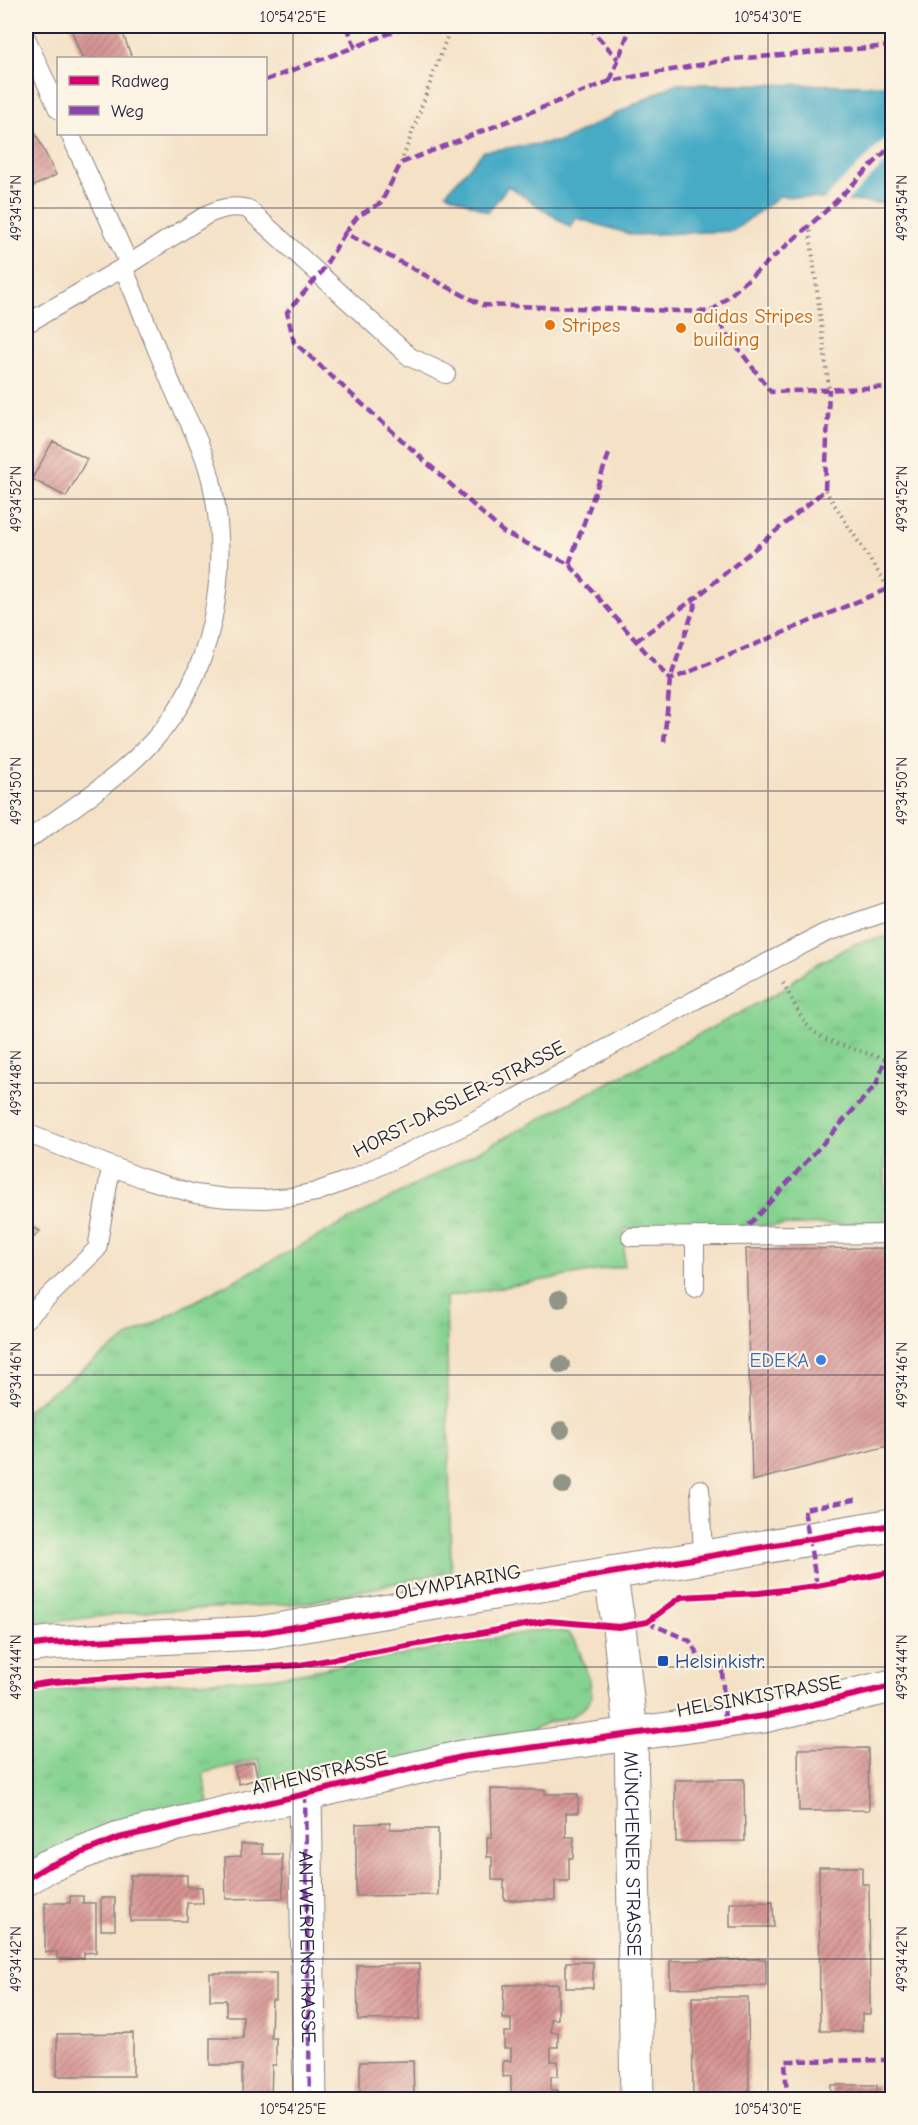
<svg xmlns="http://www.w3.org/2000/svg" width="918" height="2125" font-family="'Comic Neue',sans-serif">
<defs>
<pattern id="grass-tufts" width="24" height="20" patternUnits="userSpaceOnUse" patternTransform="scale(1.5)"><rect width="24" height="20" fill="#86d391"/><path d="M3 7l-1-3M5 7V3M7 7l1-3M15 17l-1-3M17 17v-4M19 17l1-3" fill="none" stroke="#73b57e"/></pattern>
<pattern id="building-hatch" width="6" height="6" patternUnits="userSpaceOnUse" patternTransform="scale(1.5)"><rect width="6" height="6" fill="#d59291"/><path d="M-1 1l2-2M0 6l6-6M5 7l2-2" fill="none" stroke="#ac7778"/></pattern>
</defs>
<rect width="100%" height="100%" fill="#fcf5e5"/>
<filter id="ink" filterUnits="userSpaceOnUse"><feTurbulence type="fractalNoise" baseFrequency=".0167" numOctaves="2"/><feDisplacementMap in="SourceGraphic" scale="12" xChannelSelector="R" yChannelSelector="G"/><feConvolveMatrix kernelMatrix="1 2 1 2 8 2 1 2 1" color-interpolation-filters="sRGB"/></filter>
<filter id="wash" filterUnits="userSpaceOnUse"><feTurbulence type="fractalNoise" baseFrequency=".008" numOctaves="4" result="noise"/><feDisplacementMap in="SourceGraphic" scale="24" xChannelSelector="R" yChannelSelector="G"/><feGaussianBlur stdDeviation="1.35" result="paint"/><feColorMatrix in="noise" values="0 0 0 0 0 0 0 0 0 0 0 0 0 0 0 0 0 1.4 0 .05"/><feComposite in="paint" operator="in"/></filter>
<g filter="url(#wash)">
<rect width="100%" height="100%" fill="#f4e1c6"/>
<!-- grass -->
<path fill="url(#grass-tufts)" stroke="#547a66" stroke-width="1.5" d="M892 936V1139L885 1141V1223L624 1229V1266L446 1297 451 1571 306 1603 138 1612 26 1625V1411L128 1337 781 991 808 969 859 942Z
M540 1630 567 1632 576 1642 590 1681 592 1696 586 1706 573 1716 546 1723 517 1737 264 1787 259 1759 203 1773 209 1803 26 1862V1694L77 1688 272 1678Z"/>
<!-- water -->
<path fill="#46abc6" stroke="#346680" stroke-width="1.5" d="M675 84 892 85V204L780 196 733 231 633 235 576 218 571 228 508 186 488 212 446 193 484 151 562 141Z"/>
<!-- pier -->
<path fill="#f4e1c6" d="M892 132V156L845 203 821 202Z"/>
<g id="blocks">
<!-- building -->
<path fill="url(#building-hatch)" d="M70 26H120L132 58H82Z
M26 114 56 175 26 190Z
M53 441 87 459 66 497 32 479Z
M26 1225 40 1231 26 1245Z
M892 1248V1445L752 1481 746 1249Z
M868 1748 869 1810 799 1811 798 1749Z
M254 1762 258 1779 239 1784 234 1767Z
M744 1779 745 1841 676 1842 675 1780Z
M491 1789 545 1790V1794H578V1813H566V1837H574L573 1858H569V1881H555V1900H504V1880H492V1857H487V1837H492Z
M390 1823V1829H438V1895L356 1896V1824Z
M241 1844H262V1854H282L283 1898 226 1899 225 1857 241 1856Z
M819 1867H862V1884H869L870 2014H862V2031H820Z
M130 1875H187V1887H202L203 1903H187V1921H130Z
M70 1896H83V1903H96V1952L84 1953V1958L71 1959 57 1958V1952H45V1903H70Z
M101 1898H115V1930H101Z
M773 1902 774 1927H730V1903Z
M766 1959V1986L670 1988V1961Z
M566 1962H593V1988H566Z
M419 1964 420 2019 358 2020 357 1965Z
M210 1973H276V2000H272L271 2038H276V2065H272L271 2100H242V2065H210V2038H243V2016H226V2000H210Z
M558 1984V2019H551V2032H558V2047H551V2061H558V2076H551V2090H558V2100H511V2076L503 2077V2061H511V2048H504V2032H511V2019H503L504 1985Z
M692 1997H748L749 2100H693Z
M133 2033V2076H57V2034Z
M413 2061 414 2100H360V2062Z
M831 2085H877V2100H831Z"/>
</g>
</g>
<g filter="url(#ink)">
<use href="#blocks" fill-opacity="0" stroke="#8b8280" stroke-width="1.5"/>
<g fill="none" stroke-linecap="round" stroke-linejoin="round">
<defs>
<path id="service" d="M26 38 58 109
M129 264 208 214C222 208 233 205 248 209L410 357 446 374
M26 324 129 264 70 134
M26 841C69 810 117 780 153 741 213 676 230 573 213 489 207 456 193 430 179 401 159 357 142 311 123 267
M26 1133 142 1178 195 1194 227 1198 264 1199 291 1197 316 1192 354 1178 472 1122 695 1000 825 933 892 910
M695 1236V1288
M631 1237 892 1234
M26 1319 97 1249 111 1167
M700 1489 703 1557"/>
<g id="minor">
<path id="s1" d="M610 1573 619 1627 631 1734 637 2100"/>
<path d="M26 1646 51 1643 259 1633 892 1525"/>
<path d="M305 1794 310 2100"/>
<path d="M26 1879 46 1867 119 1838 462 1757 764 1716 892 1686"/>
</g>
</defs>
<!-- service casing -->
<use href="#service" stroke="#8b8280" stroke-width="20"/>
<!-- minor casing -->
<use href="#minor" stroke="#8b8280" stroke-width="35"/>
<!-- path -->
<path stroke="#8b8280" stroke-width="4" stroke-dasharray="1.5 4.5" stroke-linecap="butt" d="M401 163 451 26
M809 225 829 389
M825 490 889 589
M783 983C792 998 800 1020 813 1031 832 1046 870 1052 892 1062"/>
<!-- service -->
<use href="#service" stroke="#fff" stroke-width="18"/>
<!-- minor -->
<use href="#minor" stroke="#fff" stroke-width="33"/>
<!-- quiet -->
<g stroke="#8e44ad" stroke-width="4.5" stroke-dasharray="9 4.5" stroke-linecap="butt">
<path d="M347 26 355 47 407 26"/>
<path d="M588 26 618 59"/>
<path d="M892 46 733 59 610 81 401 163 381 203 358 216 345 233 482 305 711 312 828 209 892 145"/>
<path d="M266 80 355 47"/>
<path d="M610 81 631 26"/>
<path d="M345 233 320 274 287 312 294 342 503 532 569 564 670 680 892 587"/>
<path d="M711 312 771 392 892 387"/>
<path d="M26 478 33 477"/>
<path d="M569 564 610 451"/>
<path d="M636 641 698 596 825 490 829 389"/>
<path d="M664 742 670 680 698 596"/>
<path d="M749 1225 876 1085 885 1059"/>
<path d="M817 1586 804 1509 860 1499"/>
<path d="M647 1622 690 1641 703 1664 722 1669 725 1721"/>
<path id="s2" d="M305 1794 310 2100"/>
<path d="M787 2100 785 2061 892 2060"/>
</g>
<defs>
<path id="cycleway" d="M26 1646 51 1643 259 1633 892 1525
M26 1686 53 1682 300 1665 548 1621 619 1627 647 1622 681 1597 759 1593 817 1586 892 1572
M26 1879 46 1867 119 1838 462 1757 764 1716 892 1686"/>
</defs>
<!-- cycleway casing -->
<use href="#cycleway" stroke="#fcf5e5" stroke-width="10"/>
<!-- cycleway -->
<use href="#cycleway" stroke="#d6006c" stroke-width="6"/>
</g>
<!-- trees -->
<g fill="#919588">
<circle cx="559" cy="1299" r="9"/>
<circle cx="561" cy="1365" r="9"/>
<circle cx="561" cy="1430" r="9"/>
<circle cx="563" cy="1485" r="9"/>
</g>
</g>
<!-- ticks -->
<path fill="none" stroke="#22223b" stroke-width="1.5" stroke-opacity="0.45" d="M293 26V2100M768 26V2100M26 208H892M26 499H892M26 791H892M26 1083H892M26 1375H892M26 1667H892M26 1959H892"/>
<!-- markers -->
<g fill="#e8710a" stroke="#fcf5e5" stroke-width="2">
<circle cx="550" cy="325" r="6"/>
<circle cx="681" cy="328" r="6"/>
</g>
<circle fill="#3f7fe0" stroke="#fcf5e5" stroke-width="2" cx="821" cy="1360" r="6"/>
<rect fill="#1a4fb4" stroke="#fcf5e5" stroke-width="2" x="657" y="1655" width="12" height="12" rx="3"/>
<g text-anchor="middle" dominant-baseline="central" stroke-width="4.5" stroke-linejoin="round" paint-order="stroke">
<!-- food labels -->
<g font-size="20" fill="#c56008" stroke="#fcf5e5" text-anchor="start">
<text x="693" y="316">adidas Stripes<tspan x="693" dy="23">building</tspan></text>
<text x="562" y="325">Stripes</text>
</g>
<!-- street labels -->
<g font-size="20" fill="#22223b" stroke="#fcf5e5">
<text transform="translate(459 1099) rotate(-27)">HORST-DASSLER-STRASSE</text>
<text transform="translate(458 1582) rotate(-10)">OLYMPIARING</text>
<text transform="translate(759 1696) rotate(-10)">HELSINKISTRASSE</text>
<text transform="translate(320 1773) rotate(-13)">ATHENSTRASSE</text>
<text stroke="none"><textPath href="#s1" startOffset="282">MÜNCHENER STRASSE</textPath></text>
<text stroke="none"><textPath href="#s2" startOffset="153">ANTWERPENSTRASSE</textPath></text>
</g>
<!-- shop labels -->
<g font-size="20" fill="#366cbe" stroke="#fcf5e5" text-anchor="end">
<text x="809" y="1360">EDEKA</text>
</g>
<!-- transit labels -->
<g font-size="20" fill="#164399" stroke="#fcf5e5" text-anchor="start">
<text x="675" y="1661">Helsinkistr.</text>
</g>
</g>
<!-- margin -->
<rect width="918" height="2125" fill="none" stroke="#fcf5e5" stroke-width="66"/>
<!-- legend -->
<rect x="57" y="57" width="210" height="78" fill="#fcf5e5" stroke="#a5a1a1" stroke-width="1.5"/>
<rect x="69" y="76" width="30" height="9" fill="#d6006c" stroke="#a5a1a1" stroke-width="1.5"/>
<text x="111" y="87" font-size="18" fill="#22223b">Radweg</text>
<rect x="69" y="106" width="30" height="9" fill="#8e44ad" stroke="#a5a1a1" stroke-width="1.5"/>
<text x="111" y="117" font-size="18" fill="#22223b">Weg</text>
<rect x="33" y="33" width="852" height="2059" fill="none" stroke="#22223b" stroke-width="2"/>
<g font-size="15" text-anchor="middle" fill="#22223b">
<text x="293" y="22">10°54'25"E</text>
<text x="768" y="22">10°54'30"E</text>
<text transform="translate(16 208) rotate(-90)" y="5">49°34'54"N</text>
<text transform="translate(902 208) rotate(-90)" y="5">49°34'54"N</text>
<text transform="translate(16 499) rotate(-90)" y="5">49°34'52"N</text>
<text transform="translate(902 499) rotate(-90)" y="5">49°34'52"N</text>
<text transform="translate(16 791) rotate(-90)" y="5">49°34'50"N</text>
<text transform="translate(902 791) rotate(-90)" y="5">49°34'50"N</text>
<text transform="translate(16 1083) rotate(-90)" y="5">49°34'48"N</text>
<text transform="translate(902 1083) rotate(-90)" y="5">49°34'48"N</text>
<text transform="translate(16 1375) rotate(-90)" y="5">49°34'46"N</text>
<text transform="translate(902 1375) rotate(-90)" y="5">49°34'46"N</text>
<text transform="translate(16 1667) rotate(-90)" y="5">49°34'44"N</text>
<text transform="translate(902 1667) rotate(-90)" y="5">49°34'44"N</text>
<text transform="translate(16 1959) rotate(-90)" y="5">49°34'42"N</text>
<text transform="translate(902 1959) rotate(-90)" y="5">49°34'42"N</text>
<text x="293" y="2114">10°54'25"E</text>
<text x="768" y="2114">10°54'30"E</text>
</g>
</svg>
